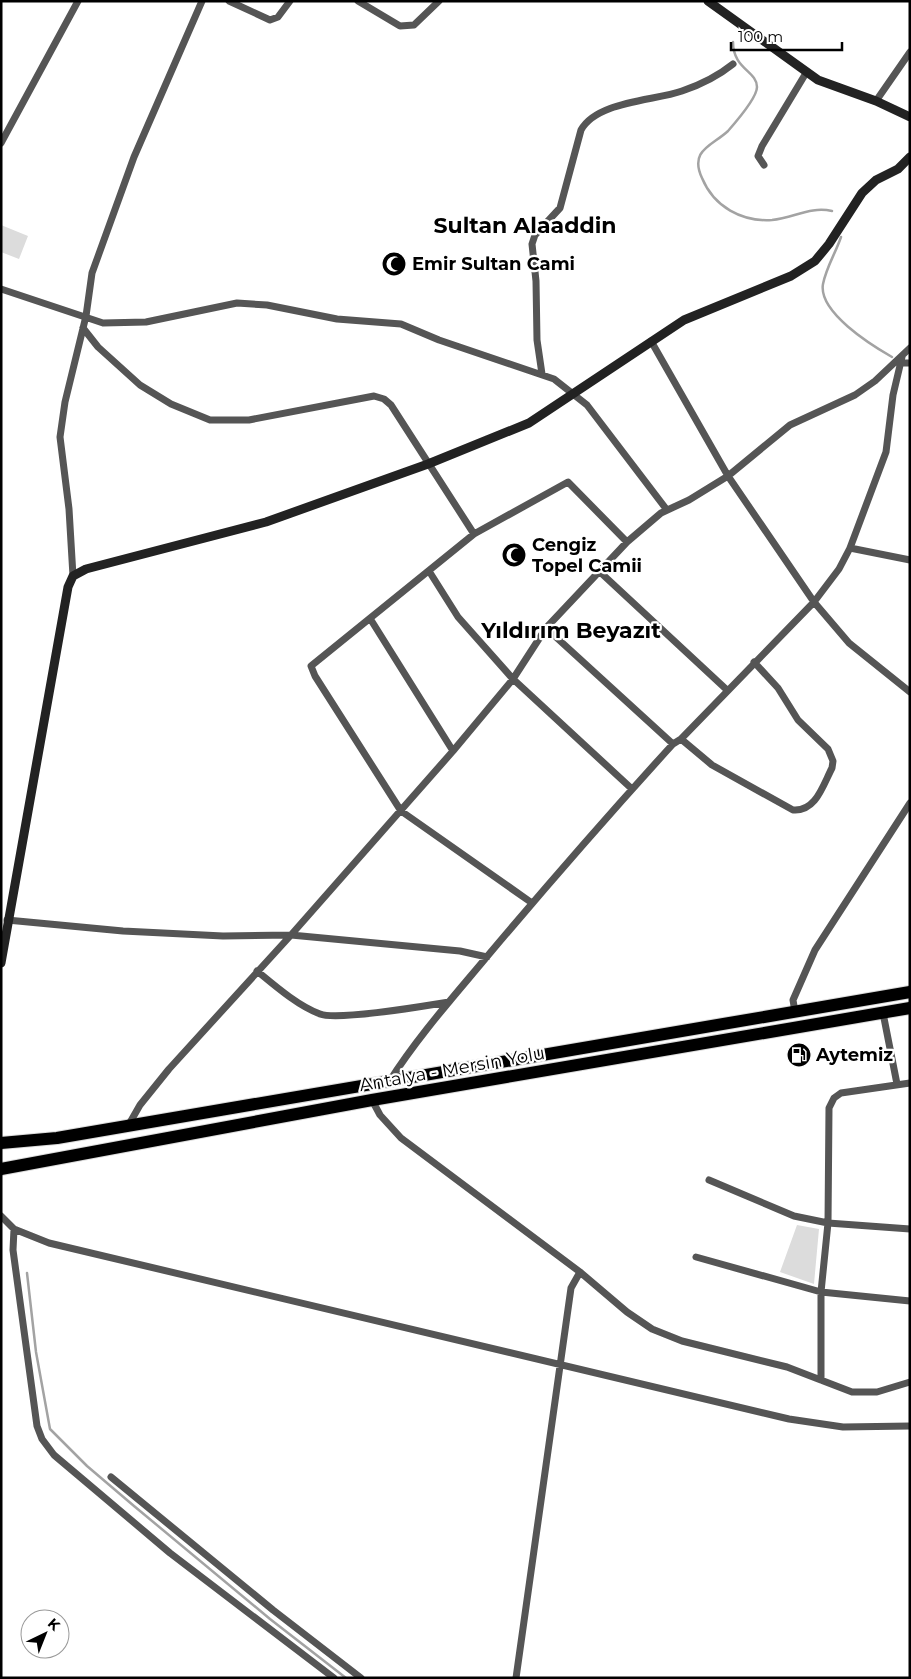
<svg xmlns="http://www.w3.org/2000/svg" width="911" height="1679" font-family="Montserrat,sans-serif">
<rect width="100%" height="100%" fill="#fff"/>
<!-- green -->
<path fill="#dcdcdc" d="M1 225 28 236 19 259 1 252Z
M797 1225 819 1229 814 1284 780 1272Z"/>
<g fill="none" stroke-linecap="round" stroke-linejoin="round">
<!-- stream -->
<path stroke="#a3a3a3" stroke-width="2.5" d="M733 42C733 69 757 71 757 87 757 97 735 123 728 131 712 146 689 150 702 178 714 207 742 222 772 220 794 218 810 206 832 211
M841 237C836 252 826 268 823 284 818 312 871 345 892 357
M27 1273 36 1352 50 1429 87 1466 134 1506 270 1619 346 1678"/>
<defs>
<path id="highway" d="M1 1143 57 1138 910 992
M1 1169 372 1100 910 1008"/>
</defs>
<!-- highway casing -->
<use href="#highway" stroke="#dbdbdb" stroke-width="14"/>
<!-- street -->
<path stroke="#555" stroke-width="7" d="M229 1 270 20 278 17 290 1
M358 1 400 26 414 25 439 1
M876 101 910 52
M1 143 78 1
M764 165 758 156 762 146 806 73
M1 289 103 323 146 322 237 303 267 305 337 319 401 324 439 340 554 379 587 405 667 510
M83 328 98 347 140 385 171 404 210 420H249L374 396 384 399 391 405 474 534
M651 341 728 476 814 602 849 643 910 692
M901 363H910
M542 374 537 340 536 281 532 244 535 235 560 208 581 130C597 101 654 101 682 91 700 85 718 76 733 64
M850 548 910 560
M429 571 458 617 513 679 632 789
M600 572 727 690
M73 576 69 509 60 437 65 402 86 316 92 273 134 157 202 1
M371 620 453 751
M546 628 673 744
M681 739 712 765 793 810C816 812 823 785 832 768L833 761 828 749 798 720 778 688 754 662
M532 903 401 811 315 676 311 666 474 534 568 482 627 542
M7 920 123 931 223 936 291 935 460 951 487 957
M257 971C274 985 298 1006 320 1014 338 1021 424 1006 449 1002
M795 1012 793 1000 815 950 910 803
M883 1013 897 1084
M389 1082C418 1036 456 994 490 953 550 882 611 812 673 744L681 739 814 602 839 569 850 548 886 452 893 395 902 357
M372 1100 380 1115 401 1138 580 1272 627 1312 652 1329 682 1341 787 1367 852 1392H877L910 1382
M128 1126 140 1105 169 1069 291 935 453 751 513 679 546 628 627 542 661 513 689 500 728 476 790 425 855 395 875 381 910 348
M709 1180 794 1216 828 1223 910 1229
M1 1216 14 1229 49 1243 789 1419 843 1427 910 1426
M14 1229 13 1250 37 1426 42 1439 54 1455 170 1553 334 1678
M696 1257 821 1292 910 1301
M821 1380V1292L828 1223 829 1108 834 1098 841 1093 910 1083
M111 1477 273 1610 361 1678
M516 1678 571 1288 580 1272"/>
<!-- secondary -->
<path stroke="#222" stroke-width="9" d="M708 1 818 80 876 101 910 117
M1 963 68 587 73 576 86 569 266 522 428 464 529 423 684 320 791 276 815 261 829 244 862 193 876 180 898 169 910 157"/>
<!-- highway -->
<use href="#highway" stroke="#000" stroke-width="12"/>
</g>
<!-- icons -->
<defs>
<symbol id="mosque-disc" viewBox="-11 -11 22 22"><circle r="9.5" fill="#000" stroke="#fff"/><path d="M3.5-4.9A6 6 0 1 0 3.5 4.9A5 5 0 1 1 3.5-4.9Z" fill="#fff"/></symbol>
<symbol id="fuel-disc" viewBox="-11 -11 22 22"><circle r="9.5" fill="#000" stroke="#fff"/><path d="M-5.5-6h7V0h2V4h1.3V-2.5L3-4.5l.8-.8L6-3V5H2.5V1h-1V6h-7ZM-4.2-4.7v3.2H.2V-4.7Z" fill="#fff"/></symbol>
</defs>
<g fill-rule="evenodd">
<use href="#mosque-disc" x="380" y="250" width="28" height="28"/>
<use href="#mosque-disc" x="500" y="541" width="28" height="28"/>
<use href="#fuel-disc" x="785" y="1041" width="28" height="28"/>
</g>
<g text-anchor="middle" dominant-baseline="central" stroke-width="4.5" stroke-linejoin="round" paint-order="stroke">
<!-- poi labels -->
<g font-size="18" font-weight="bold" fill="#000" stroke="#fff" text-anchor="start">
<text x="412" y="264">Emir Sultan Cami</text>
<text x="532" y="545">Cengiz<tspan x="532" dy="21">Topel Camii</tspan></text>
<text x="816" y="1055">Aytemiz</text>
</g>
<!-- street labels -->
<g font-size="18" fill="#000" stroke="#fff">
<text transform="translate(452 1069) rotate(-10)">Antalya - Mersin Yolu</text>
</g>
<!-- district labels -->
<g font-size="22" font-weight="bold" fill="#000" stroke="#fff">
<text x="525" y="225">Sultan Alaaddin</text>
<text x="571" y="630">Yıldırım Beyazıt</text>
</g>
</g>
<!-- border -->
<rect width="911" height="1679" fill="none" stroke="#000000" stroke-width="5"/>
<!-- north arrow -->
<g transform="translate(45 1634) rotate(43)"><circle r="24" fill="#ffffff" stroke="#999999"/>
<path d="M0-4L9 19L0 12L-9 19Z" fill="#000000"/>
<text y="-8" font-size="14" font-weight="bold" text-anchor="middle" fill="#000000">K</text>
</g>
<!-- scale -->
<path d="M731 42v8h111v-8" fill="none" stroke="#000000" stroke-width="2.5"/>
<text x="738" y="42" font-size="15" fill="#000000" stroke="#ffffff" stroke-width="4" paint-order="stroke">100 m</text>
</svg>
